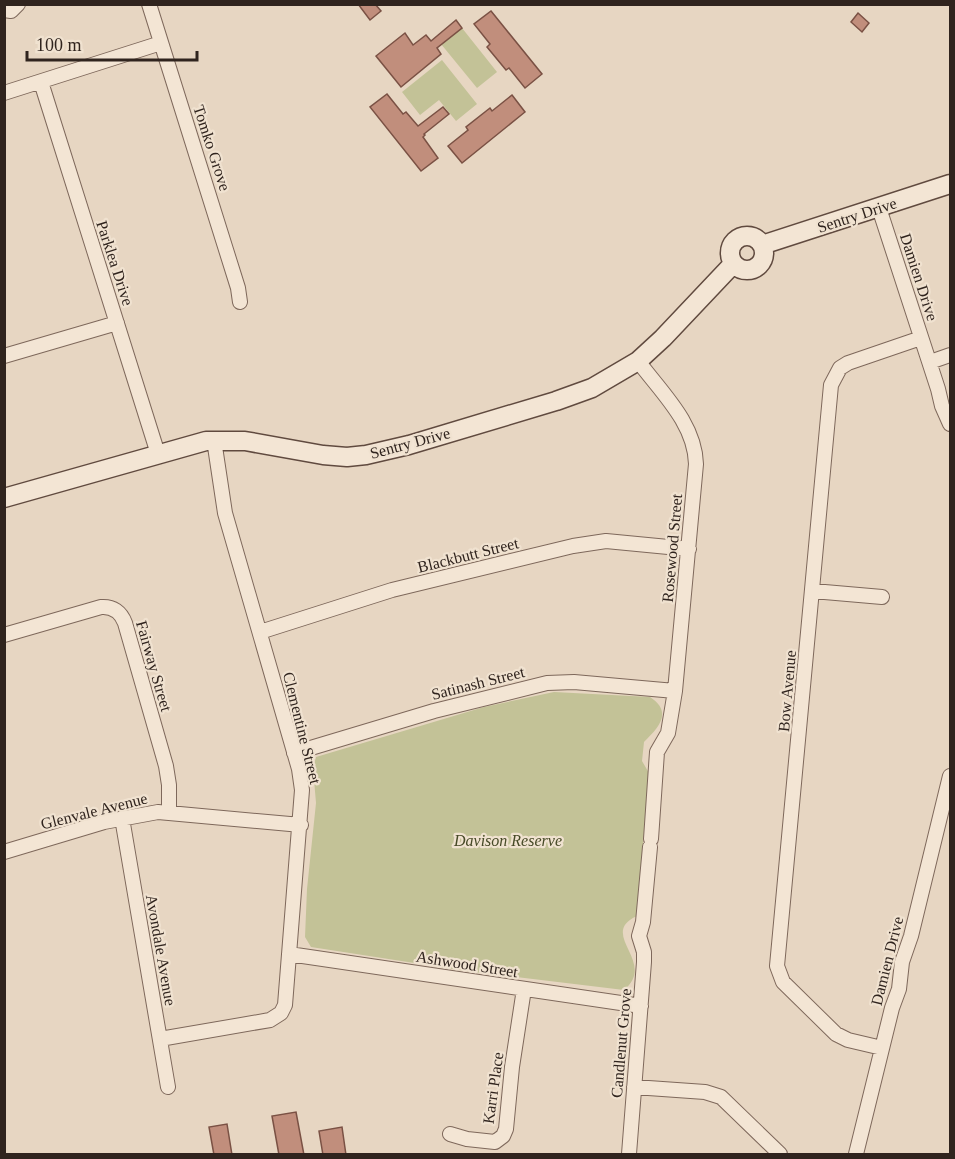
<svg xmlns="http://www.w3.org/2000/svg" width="955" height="1159" font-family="Georgia,serif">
<rect width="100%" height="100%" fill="#e7d6c2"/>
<!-- green -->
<path fill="#c3c297" d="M462 28 497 72 477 88 441 44Z
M442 60 477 104 456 121 439 100 420 115 402 92Z
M554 692 650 697C673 712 659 727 644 742L642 761 649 773 637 916C597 934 658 962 624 990L466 971 311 947 305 937 307 889 316 803 313 768 316 757 484 707Z"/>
<!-- building -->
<path fill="#c18e7c" stroke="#7a5144" stroke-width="1.5" d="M358 4H375L381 11 370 20Z
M491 11 542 74 525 88 509 68 506 70 487 47 490 44 474 24Z
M858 13 869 23 862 32 851 22Z
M456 20 462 28 437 48 441 54 401 87 376 56 405 33 413 45 426 35 431 41Z
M387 94 403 114 406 112 418 126 443 107 449 114 424 134 425 135 423 137 438 158 421 171 370 107Z
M512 95 525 112 462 163 448 146 468 130 466 127 490 108 492 111Z
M296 1112 304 1155H279L272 1116Z
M227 1124 232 1155H214L209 1127Z
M342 1127 346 1155H323L319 1131Z"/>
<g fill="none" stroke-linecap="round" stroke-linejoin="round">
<defs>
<path id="street" d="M149 4 238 288 240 302
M4 10 11 11 18 4
M41 82 158 454
M4 93 161 43
M879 208 938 389 942 406 950 424
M4 356 117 323
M638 361C661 392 695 423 696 464L675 691 668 733 657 752 651 839
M930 362 950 355
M813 591 882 597
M260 632 392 590 573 546 606 541 689 549
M4 635 101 607C113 606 121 612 125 623L166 766 169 785V811
M294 753 434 711 547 683 574 682 675 691
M122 818 168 1087
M4 852 104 822 158 812 301 825
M289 954 641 1006
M160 1039 270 1020 281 1013 285 1005 302 790 299 769 225 513 214 440
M882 1048 848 1040 836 1034 783 982 777 966 831 385 840 368 848 363 921 338
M634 1087 705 1092 721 1097 780 1154
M450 1134 467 1139 495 1142 503 1136 506 1129 512 1067 524 989
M629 1154 644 962V952L639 936 643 922 650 847
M856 1154 892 1008 899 989 902 962 911 936 950 776"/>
<path id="secondary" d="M730 253a17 17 0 1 1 34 0a17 17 0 1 1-34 0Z
M762 245 950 184
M4 498 206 441H245L323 455 347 457 366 455 409 445 556 401 592 388 638 361 663 338 733 264"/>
</defs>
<!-- street casing -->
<use href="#street" stroke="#7e685b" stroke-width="16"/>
<!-- secondary casing -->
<use href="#secondary" stroke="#604a3f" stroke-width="21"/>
<!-- street -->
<use href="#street" stroke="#f3e5d4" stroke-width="14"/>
<!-- secondary -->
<use href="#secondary" stroke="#f3e5d4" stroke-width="18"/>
</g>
<g text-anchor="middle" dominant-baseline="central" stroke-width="4.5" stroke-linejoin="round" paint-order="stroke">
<!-- street labels -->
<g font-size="16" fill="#30241e" stroke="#f0e2d0">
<text transform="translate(212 148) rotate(72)">Tomko Grove</text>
<text transform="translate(857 215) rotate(-18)">Sentry Drive</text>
<text transform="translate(115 263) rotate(72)">Parklea Drive</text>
<text transform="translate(919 277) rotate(72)">Damien Drive</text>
<text transform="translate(410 443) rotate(-15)">Sentry Drive</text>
<text transform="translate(672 548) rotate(-85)">Rosewood Street</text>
<text transform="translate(468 555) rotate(-14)">Blackbutt Street</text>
<text transform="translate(154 666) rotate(74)">Fairway Street</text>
<text transform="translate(478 683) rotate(-14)">Satinash Street</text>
<text transform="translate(787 691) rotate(-85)">Bow Avenue</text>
<text transform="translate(302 728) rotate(76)">Clementine Street</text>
<text transform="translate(94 811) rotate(-14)">Glenvale Avenue</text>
<text transform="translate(161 950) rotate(80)">Avondale Avenue</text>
<text transform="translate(887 961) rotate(-76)">Damien Drive</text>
<text transform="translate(467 964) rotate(9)">Ashwood Street</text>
<text transform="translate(621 1043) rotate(-85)">Candlenut Grove</text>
<text transform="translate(493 1088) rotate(-82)">Karri Place</text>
</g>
<!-- park labels -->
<g font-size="16" font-style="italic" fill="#474a27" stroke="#f0e2d0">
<text x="508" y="840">Davison Reserve</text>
</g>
</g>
<!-- border -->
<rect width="955" height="1159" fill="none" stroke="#30241e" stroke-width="12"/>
<!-- scale -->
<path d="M27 51v9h170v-9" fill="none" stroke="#30241e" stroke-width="3"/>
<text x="36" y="51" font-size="18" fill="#30241e" stroke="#f0e2d0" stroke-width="4.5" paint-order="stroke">100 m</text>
</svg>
